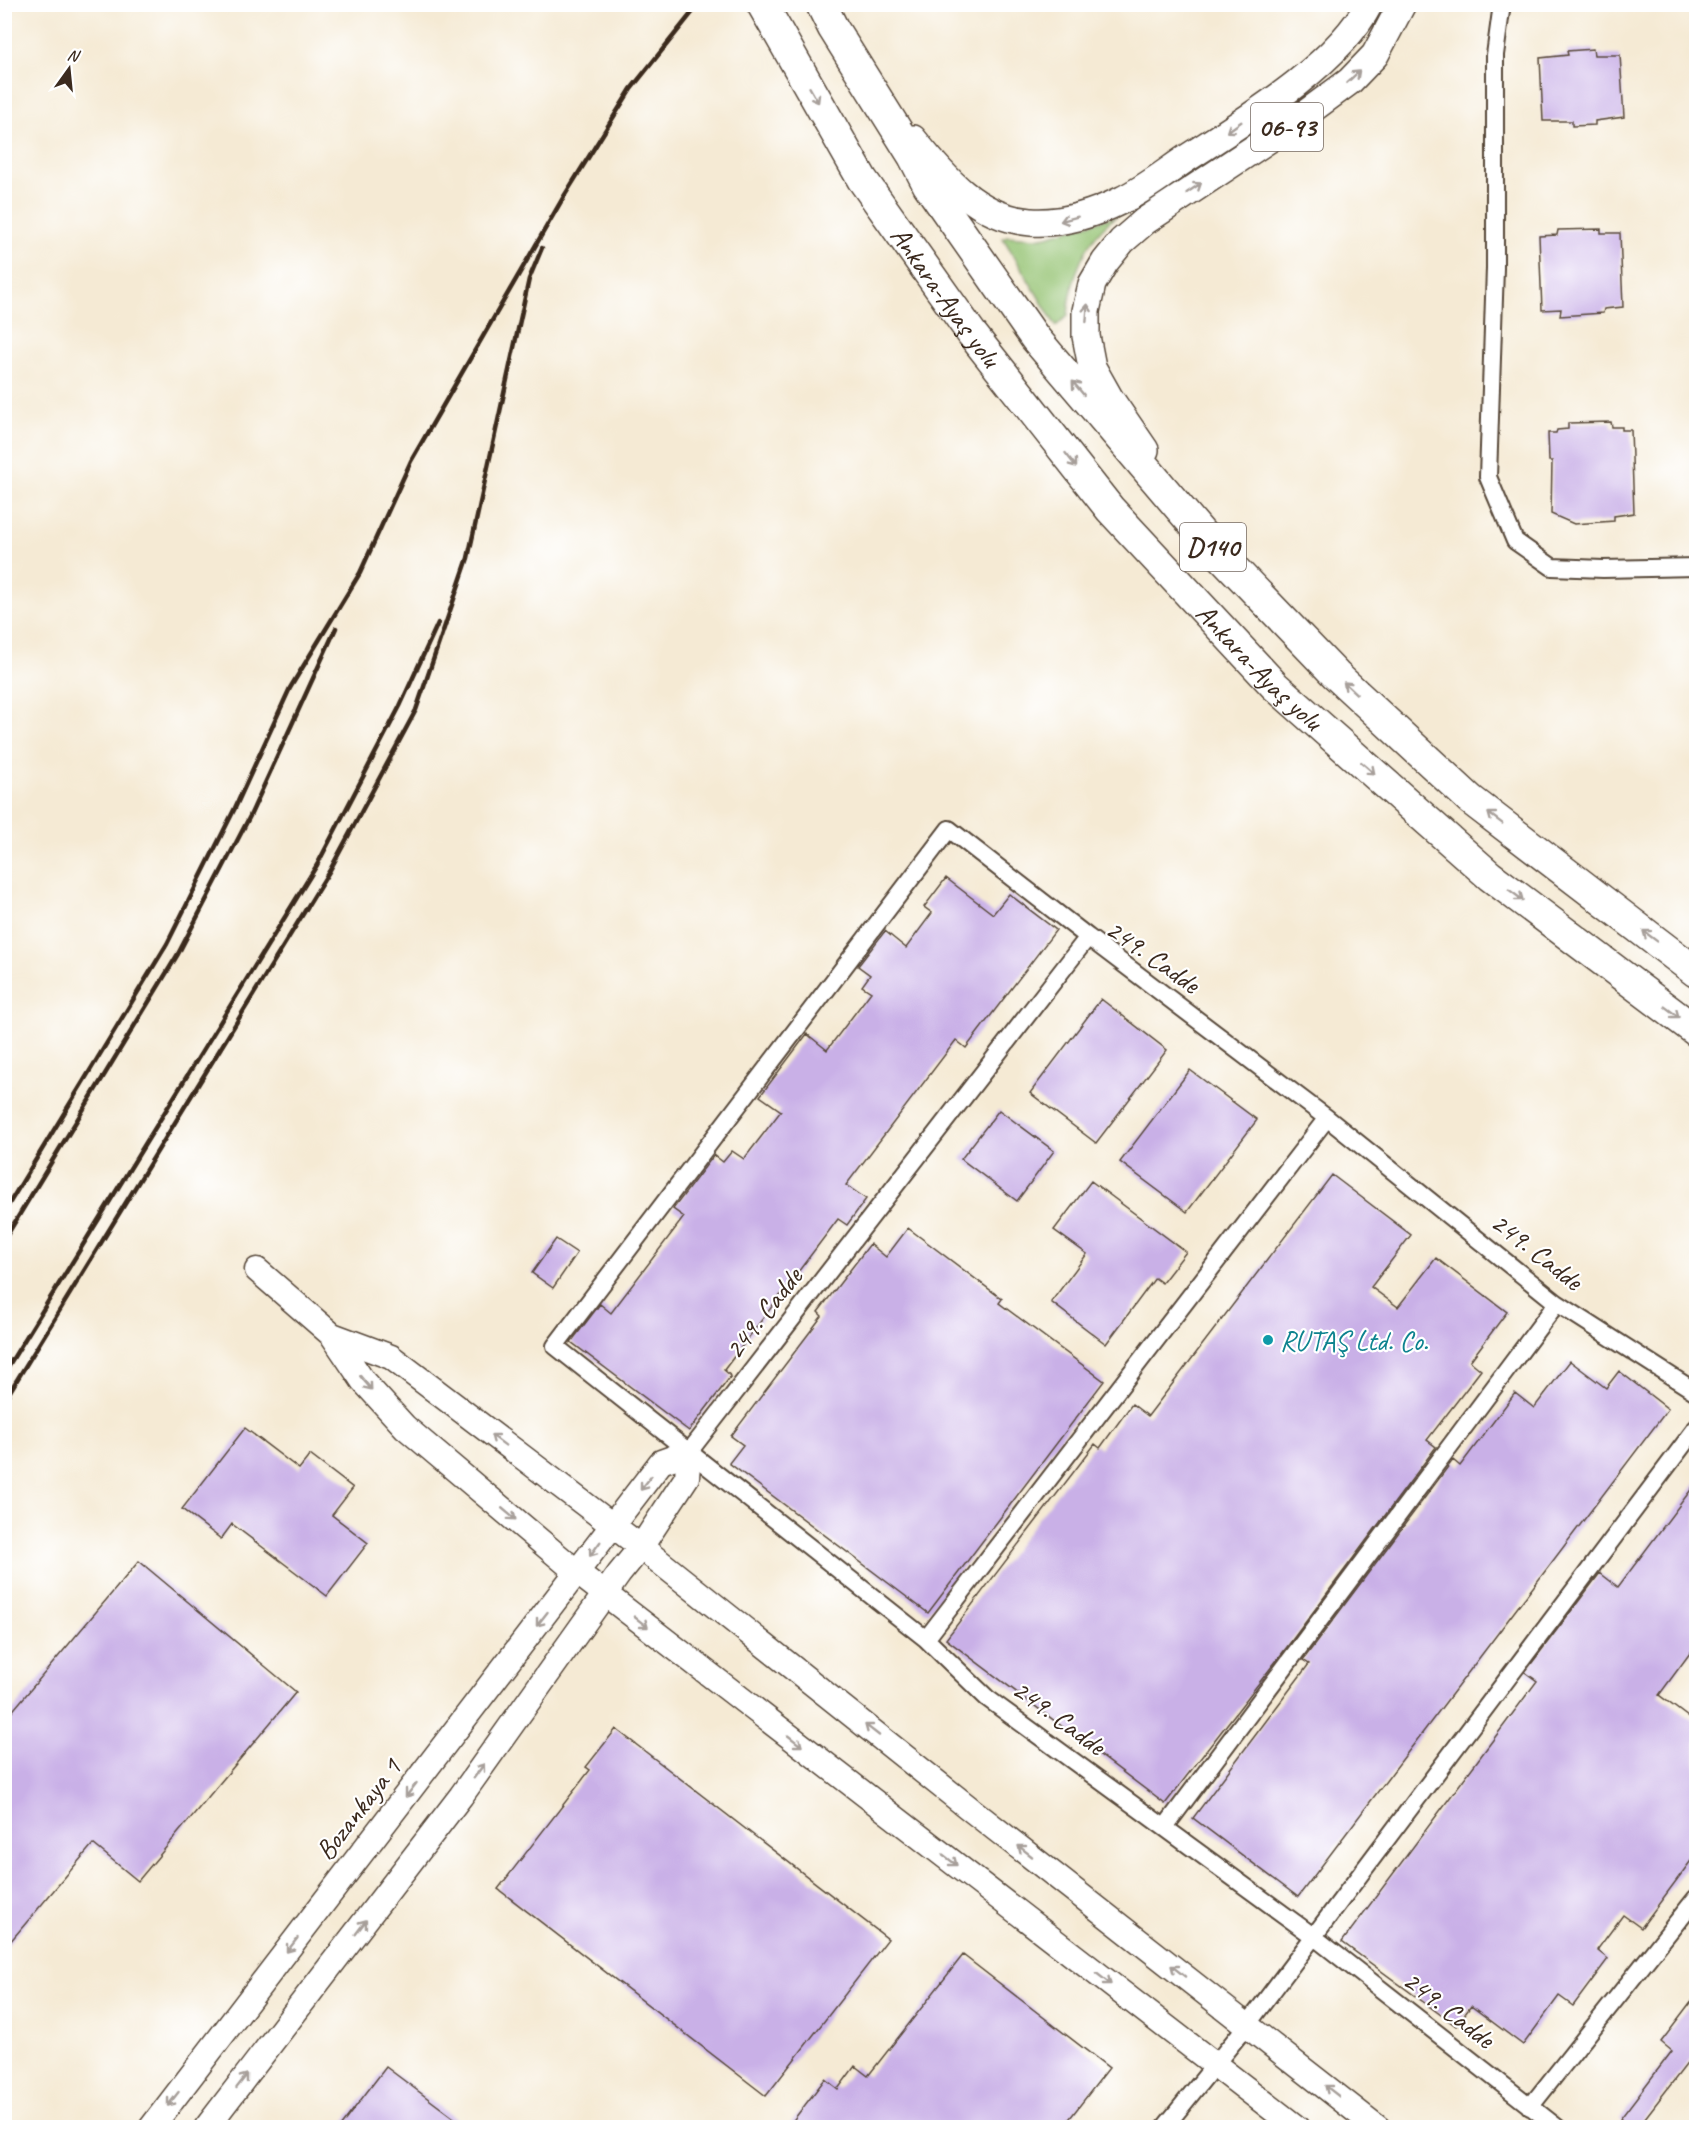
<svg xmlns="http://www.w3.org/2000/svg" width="1701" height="2132" font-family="Caveat,sans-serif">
<rect width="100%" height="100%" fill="#fff"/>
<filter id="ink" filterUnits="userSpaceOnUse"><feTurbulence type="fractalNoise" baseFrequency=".0167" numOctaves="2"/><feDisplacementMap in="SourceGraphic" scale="12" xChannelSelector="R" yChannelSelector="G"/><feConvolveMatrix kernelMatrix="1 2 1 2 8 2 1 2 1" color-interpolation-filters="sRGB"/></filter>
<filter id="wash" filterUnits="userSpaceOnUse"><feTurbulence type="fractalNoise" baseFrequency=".008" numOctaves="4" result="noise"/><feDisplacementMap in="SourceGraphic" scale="24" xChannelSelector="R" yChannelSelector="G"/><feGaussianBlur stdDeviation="1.35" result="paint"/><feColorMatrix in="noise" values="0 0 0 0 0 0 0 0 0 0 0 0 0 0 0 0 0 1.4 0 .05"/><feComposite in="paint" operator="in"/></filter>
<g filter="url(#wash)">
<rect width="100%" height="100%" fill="#f5ead4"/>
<!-- green -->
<path fill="#94c372" stroke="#687648" stroke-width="1.5" d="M1117 216C1085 238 1071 277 1068 315L1056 326 1003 238 1007 236 1036 238 1047 236Z"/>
<g id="blocks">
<!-- building -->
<path fill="#c9b0e7" d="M1593 49 1594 55H1620L1624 117 1595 121V125L1572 126V121H1543L1540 58 1568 55 1567 51Z
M1601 229V233H1620L1623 307 1604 309 1603 313 1560 316 1561 309 1542 310 1539 236 1557 235 1558 230Z
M1611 422 1612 427H1622V430H1631L1634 513 1614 516V521L1574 524 1551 514 1552 461H1549L1548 433H1556L1557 430 1568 429V423Z
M946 878 993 914 1009 894 1056 930 966 1048 956 1040 846 1185 866 1199 847 1225 838 1219 724 1370 731 1376 689 1431 571 1342 600 1304 611 1313 684 1217 673 1209 714 1155 723 1162 732 1151 744 1159 781 1111 760 1096 807 1034 827 1050 871 992 862 986 870 975 858 966 885 931 906 948 932 913 924 907Z
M1101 999 1167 1050 1096 1143 1030 1093Z
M1190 1070 1257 1120 1187 1212 1120 1162Z
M999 1110 1054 1151 1017 1201 961 1159Z
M1332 1175 1411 1235 1371 1287 1398 1307 1436 1258 1507 1312 1470 1361 1481 1370 1427 1440 1436 1447 1287 1647 1165 1804 946 1639 1095 1444 1100 1448 1132 1404 1148 1416Z
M1091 1181 1186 1252 1162 1283 1155 1278 1106 1344 1051 1302 1087 1254 1054 1230Z
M908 1228 1002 1299 999 1303 1104 1381 928 1613 729 1463 743 1445 731 1436 822 1316 818 1312 870 1244 886 1257Z
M556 1239 577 1253 553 1288 532 1273Z
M1570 1361 1606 1388 1619 1371 1668 1409 1298 1897 1193 1818 1309 1664 1303 1660 1453 1460 1460 1466 1515 1393 1534 1408Z
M245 1428 299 1469 310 1455 353 1488 332 1515 368 1543 327 1596 232 1524 221 1539 182 1509Z
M1696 1483V1645L1659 1695 1696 1723V1854L1641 1928 1623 1915 1597 1950 1608 1959 1573 2006 1559 1996 1523 2045 1471 2006 1456 2026 1342 1942 1537 1681 1525 1672 1600 1573 1618 1587Z
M139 1561 296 1692 138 1881 93 1844 4 1949V1721Z
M616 1729 888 1939 766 2096 498 1889 590 1770 586 1767Z
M963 1955 1109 2068 1063 2127H788L825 2079 838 2089 855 2066 868 2076Z
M1696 1996V2052L1638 2127H1631L1620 2119 1672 2051 1661 2042Z
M386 2067 466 2127H340Z"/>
</g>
</g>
<g filter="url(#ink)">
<use href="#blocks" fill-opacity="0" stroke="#574739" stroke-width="1.5"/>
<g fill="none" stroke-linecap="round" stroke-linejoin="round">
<defs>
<path id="street" d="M1502 4 1495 55V268L1488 477 1515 541 1552 567 1603 569 1696 567
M1088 937 949 829 555 1346 926 1639 987 1698 1313 1936 1558 2128
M689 1452 1088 937 1327 1118 1557 1303 1696 1392
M926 1639 1327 1118
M1165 1827 1557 1303
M1530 2107 1696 1898
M1164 2128 1247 2025 1696 1428"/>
<path id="secondary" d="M257 1270 332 1335 363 1381 405 1427 578 1573 1297 2128
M332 1335 391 1357 641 1547 974 1812 1378 2128
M151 2128 661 1462 689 1452 687 1477 641 1547 619 1574 461 1796 206 2128"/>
<path id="primary" d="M913 139C944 178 978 218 1031 222 1063 224 1094 214 1122 200 1145 189 1166 172 1187 158 1244 121 1338 65 1369 4
M1145 450 1110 399 1092 367 1086 336V311L1092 284 1105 262 1122 241 1145 221 1293 123 1350 81 1375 55 1402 4"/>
<g id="highway">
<path id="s1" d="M762 4 862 179 972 334 1110 509 1275 686 1490 876 1696 1031"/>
<path d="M821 4 833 28 913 156 928 185 1035 338 1211 545 1336 675 1471 800 1696 972"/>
</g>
</defs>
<!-- street casing -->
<use href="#street" stroke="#574739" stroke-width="20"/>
<!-- secondary casing -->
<use href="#secondary" stroke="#574739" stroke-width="27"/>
<!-- primary casing -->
<use href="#primary" stroke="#574739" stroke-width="30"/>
<!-- highway casing -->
<use href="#highway" stroke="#574739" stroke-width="33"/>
<!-- street -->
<use href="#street" stroke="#fff" stroke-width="16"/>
<!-- secondary -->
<use href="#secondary" stroke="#fff" stroke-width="24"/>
<!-- primary -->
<use href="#primary" stroke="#fff" stroke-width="27"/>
<!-- highway -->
<use href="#highway" stroke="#fff" stroke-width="30"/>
<!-- rail -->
<path stroke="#3b2a1e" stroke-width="4.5" d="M4 1212 167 944 235 808 290 688 360 573 411 461 563 198 631 89 699 4
M4 1240 178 954 250 816 336 628
M4 1373 317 865 400 706 438 623
M4 1401 330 870 416 710 468 558 529 279 542 248"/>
</g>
<!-- one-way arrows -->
<defs><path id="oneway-shaft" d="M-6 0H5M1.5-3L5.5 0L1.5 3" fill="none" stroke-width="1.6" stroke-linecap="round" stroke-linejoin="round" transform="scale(1.5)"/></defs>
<g stroke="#a79f9a">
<use href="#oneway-shaft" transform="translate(1353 77) rotate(-43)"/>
<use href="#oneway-shaft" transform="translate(814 95) rotate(60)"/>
<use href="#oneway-shaft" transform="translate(1234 127) rotate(145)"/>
<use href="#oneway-shaft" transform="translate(1194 188) rotate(-34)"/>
<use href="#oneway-shaft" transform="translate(1069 219) rotate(165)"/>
<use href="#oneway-shaft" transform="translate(1087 313) rotate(-86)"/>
<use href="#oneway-shaft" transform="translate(1078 388) rotate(-130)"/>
<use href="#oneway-shaft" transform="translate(1071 460) rotate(52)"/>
<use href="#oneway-shaft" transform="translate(1350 688) rotate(-137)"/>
<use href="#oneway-shaft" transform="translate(1368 768) rotate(41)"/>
<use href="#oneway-shaft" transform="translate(1495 818) rotate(-143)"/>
<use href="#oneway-shaft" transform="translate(1516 895) rotate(37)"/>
<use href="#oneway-shaft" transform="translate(1650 936) rotate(-143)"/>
<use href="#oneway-shaft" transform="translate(1672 1012) rotate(37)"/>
<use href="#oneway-shaft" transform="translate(366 1383) rotate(50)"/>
<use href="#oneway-shaft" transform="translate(498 1440) rotate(-143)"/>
<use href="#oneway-shaft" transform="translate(646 1483) rotate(128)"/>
<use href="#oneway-shaft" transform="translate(509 1514) rotate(40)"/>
<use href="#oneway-shaft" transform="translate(595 1549) rotate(126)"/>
<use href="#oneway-shaft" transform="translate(542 1619) rotate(128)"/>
<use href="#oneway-shaft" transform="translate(641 1622) rotate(38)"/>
<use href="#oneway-shaft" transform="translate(872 1730) rotate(-142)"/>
<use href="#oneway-shaft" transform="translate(795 1741) rotate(38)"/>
<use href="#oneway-shaft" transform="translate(479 1771) rotate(-54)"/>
<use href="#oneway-shaft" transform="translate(411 1790) rotate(128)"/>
<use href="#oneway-shaft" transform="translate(1025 1851) rotate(-142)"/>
<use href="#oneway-shaft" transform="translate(950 1860) rotate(38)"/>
<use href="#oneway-shaft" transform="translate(361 1927) rotate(-53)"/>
<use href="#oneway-shaft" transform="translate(292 1945) rotate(128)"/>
<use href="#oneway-shaft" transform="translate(1178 1971) rotate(-142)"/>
<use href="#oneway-shaft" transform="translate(1104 1979) rotate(38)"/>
<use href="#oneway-shaft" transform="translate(242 2081) rotate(-52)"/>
<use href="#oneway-shaft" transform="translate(1332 2091) rotate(-142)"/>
<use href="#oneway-shaft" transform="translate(173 2099) rotate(128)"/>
</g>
</g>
<!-- markers -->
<circle fill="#0f9aa8" stroke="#fff" stroke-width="2" cx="1268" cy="1340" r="6"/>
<g text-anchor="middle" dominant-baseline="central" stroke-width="4.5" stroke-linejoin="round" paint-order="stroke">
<!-- shield labels -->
<g fill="#fff" stroke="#766a62" stroke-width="1.5">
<rect x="1251" y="103" width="72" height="48" rx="4.5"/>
<rect x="1180" y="523" width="66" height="48" rx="4.5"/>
</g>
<g font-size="27" font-weight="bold" fill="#3b2a1e">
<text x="1287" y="127">06-93</text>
<text x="1213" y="547">D140</text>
</g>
<!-- street labels -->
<g font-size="28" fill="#3b2a1e" stroke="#fff">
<text stroke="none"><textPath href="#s1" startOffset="346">Ankara-Ayaş yolu</textPath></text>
<text stroke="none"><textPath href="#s1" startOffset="832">Ankara-Ayaş yolu</textPath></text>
<text transform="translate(1153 956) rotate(35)">249. Cadde</text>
<text transform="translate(1537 1251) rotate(38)">249. Cadde</text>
<text transform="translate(763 1313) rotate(-52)">249. Cadde</text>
<text transform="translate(1059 1717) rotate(36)">249. Cadde</text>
<text transform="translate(358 1809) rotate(-52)">Bozankaya 1</text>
<text transform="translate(1449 2009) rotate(38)">249. Cadde</text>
</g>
<!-- culture labels -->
<g font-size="28" fill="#0d838f" stroke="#fff" text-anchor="start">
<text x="1280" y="1340">RUTAŞ Ltd. Co.</text>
</g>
</g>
<!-- margin -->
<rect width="1701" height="2132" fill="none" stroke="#fff" stroke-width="24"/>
<!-- north arrow -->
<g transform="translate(69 69) rotate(15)" stroke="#ffffff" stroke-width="4.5" paint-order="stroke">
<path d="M0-4.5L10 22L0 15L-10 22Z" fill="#3b2a1e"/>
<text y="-9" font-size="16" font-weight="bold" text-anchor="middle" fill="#3b2a1e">N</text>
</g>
</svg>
